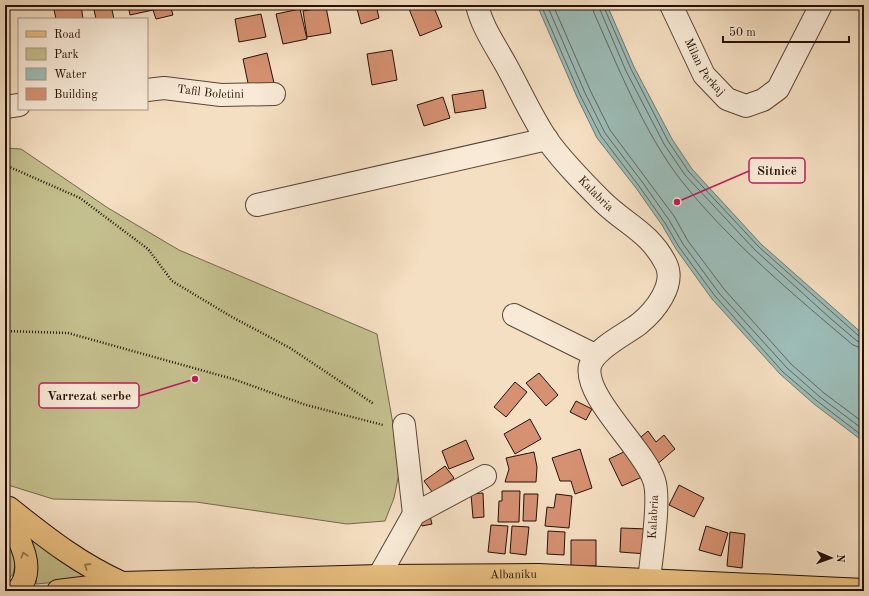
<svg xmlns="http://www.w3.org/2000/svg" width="869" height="596" font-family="'Old Standard TT',serif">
<rect width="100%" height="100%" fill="#f5dfc2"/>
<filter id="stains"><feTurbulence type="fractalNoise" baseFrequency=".005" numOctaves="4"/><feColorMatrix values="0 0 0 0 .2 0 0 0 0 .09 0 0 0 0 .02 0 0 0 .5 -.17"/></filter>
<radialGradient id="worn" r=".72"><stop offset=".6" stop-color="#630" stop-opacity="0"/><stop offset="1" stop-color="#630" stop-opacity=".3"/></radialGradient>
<!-- green -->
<path fill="#c4c08e" stroke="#74684a" d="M5 148 21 149 108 208 179 250 377 334 393 424 404 449 394 498 385 521 347 524 196 502 53 499 5 484Z
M22 530 90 579 36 584V565Z
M5 537 16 560 13 575 6 579Z"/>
<!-- water -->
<path fill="#9cbcb7" stroke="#6c7870" d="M537 5H607L634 67 672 139 692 169 761 244 864 335V442L814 404 780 374 712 299 676 249 662 225 636 188 597 138 577 97Z"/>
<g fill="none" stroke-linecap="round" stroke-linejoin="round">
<!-- shore -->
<path stroke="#60665e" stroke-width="1" d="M541 5 580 95 601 136 639 186 665 223 679 247 715 296 783 372 817 401 864 437
M547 5 585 93 605 133 643 183 669 220 683 244 719 293 787 368 820 397 864 430
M553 5 590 90 610 130 674 216 688 241 724 289 791 364 824 393 864 423
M592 5 594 13C618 67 644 132 680 179 727 239 795 296 853 345L864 349
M598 5 626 71 664 144 685 175 755 250 830 318 857 341 864 343
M603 5 631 69 668 141 689 172 759 247 860 337 864 338"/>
</g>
<!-- building -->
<path fill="#d69172" stroke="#251106" d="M53 5H81L83 19H56Z
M93 5H111L114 19H96Z
M128 5H170L173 15 156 19 153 10 130 15Z
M356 5H376L379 18 361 24Z
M419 5H433L442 27 420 36 409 9Z
M326 7 331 33 307 37 303 11Z
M300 9 307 39 283 44 276 14Z
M261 14 266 37 239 42 235 19Z
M392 50 397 80 372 85 367 54Z
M267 53 274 83 249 88 243 59Z
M483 90 486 108 455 113 452 95Z
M443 97 450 118 424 126 417 105Z
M539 373 558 395 546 406 526 383Z
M515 382 527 392 506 417 494 407Z
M576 401 592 409 586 420 570 412Z
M530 419 541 439 515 454 504 434Z
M648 431 656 442 664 435 675 449 655 466 635 442Z
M466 440 474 459 449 469 442 451Z
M580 449 592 488 575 494 571 481H560L552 458Z
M628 450 642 477 622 486 609 459Z
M534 452 537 467 536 482H505L509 469 506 458Z
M445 466 454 478 433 493 424 481Z
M679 485 704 498 694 517 669 505Z
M502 491H520L519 522H498L499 501H502Z
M483 493 484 517 473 518 471 494Z
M524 494H538L536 521H523Z
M556 494 572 496 569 528 545 526 547 507 554 508Z
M430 516 432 524 422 526 420 518Z
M491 525 508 526 505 554 488 552Z
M512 526 529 527 526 555 510 553Z
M706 526 728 533 721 556 699 550Z
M621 528 648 529 647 554 620 552Z
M548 531 565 532 564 555 547 554Z
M730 532 745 534 742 568 727 566Z
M571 540H596V566H571Z"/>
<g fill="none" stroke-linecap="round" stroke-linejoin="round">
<defs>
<g id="minor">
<path id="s1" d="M477 5C482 27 495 45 506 65 520 90 532 118 548 141 564 163 583 182 602 201 625 224 650 232 666 264 676 285 655 311 639 324 626 334 594 349 590 366 583 396 644 449 654 480 661 499 651 558 649 581"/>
<path id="s2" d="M671 5 704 75 727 99 746 106 763 100 778 89 821 5"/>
<path id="s3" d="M147 90 164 88 221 95 274 94"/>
<path d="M5 107 19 105"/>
<path d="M257 205 547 139"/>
<path d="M514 315 595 355"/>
<path d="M404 425 414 514"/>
<path d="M538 575 560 591"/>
<path d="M379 576 414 514 485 476"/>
</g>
<g id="major">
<path d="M5 507 9 508C47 538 78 563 122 583"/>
<path d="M5 520C21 538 37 570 17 591"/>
<path id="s4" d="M58 591 122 583 379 576 538 575 864 590"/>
</g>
</defs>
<!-- minor casing -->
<use href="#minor" stroke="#594435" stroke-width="24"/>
<!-- major casing -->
<use href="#major" stroke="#251106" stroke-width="24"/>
<!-- path -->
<path stroke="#251106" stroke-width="2.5" stroke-dasharray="1 2" stroke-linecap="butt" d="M5 165 80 198 148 249 172 281 232 317 290 348 374 404
M5 331 68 333 233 379 306 405 383 425"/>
<!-- minor -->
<use href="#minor" stroke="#f8ead7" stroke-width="22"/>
<!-- major -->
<use href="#major" stroke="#eac081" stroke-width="22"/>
</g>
<!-- one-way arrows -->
<defs><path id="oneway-chevron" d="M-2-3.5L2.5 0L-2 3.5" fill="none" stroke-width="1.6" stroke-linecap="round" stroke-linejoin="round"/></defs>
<g stroke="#91714a">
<use href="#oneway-chevron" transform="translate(24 555) rotate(-107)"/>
<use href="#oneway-chevron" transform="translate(87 566) rotate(-147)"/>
</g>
<g text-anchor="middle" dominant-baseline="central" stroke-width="3" stroke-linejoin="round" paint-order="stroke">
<!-- street labels -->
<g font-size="12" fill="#251106" stroke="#f8ead7">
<text stroke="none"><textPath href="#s2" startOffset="71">Milan Perkaj</textPath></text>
<text stroke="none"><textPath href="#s3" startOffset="64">Tafil Boletini</textPath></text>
<text stroke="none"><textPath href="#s1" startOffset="225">Kalabria</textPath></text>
<text transform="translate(654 517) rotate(-87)">Kalabria</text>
<text stroke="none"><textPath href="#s4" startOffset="456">Albaniku</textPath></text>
</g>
</g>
<!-- callouts -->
<path fill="none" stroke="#c2185b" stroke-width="1.5" d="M677 202L749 171M195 379L139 396"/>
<g fill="#c2185b" stroke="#f8ead7" stroke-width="1.5">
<circle cx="677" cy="202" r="4"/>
<circle cx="195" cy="379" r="4"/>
</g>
<g fill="#f8ead7" stroke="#c2185b" stroke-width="1.5">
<rect x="749" y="158" width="56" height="25" rx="4"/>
<rect x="39" y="383" width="100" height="25" rx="4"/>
</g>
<g font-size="13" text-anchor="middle" font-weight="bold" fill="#251106">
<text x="777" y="175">Sitnicë</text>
<text x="89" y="400">Varrezat serbe</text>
</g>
<!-- margin -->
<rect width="869" height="596" fill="none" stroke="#f5dfc2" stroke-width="20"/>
<rect x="6" y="6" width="857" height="584" fill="none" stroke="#251106" stroke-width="2"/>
<rect x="10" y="10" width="849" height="576" fill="none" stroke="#251106"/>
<!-- legend -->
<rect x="18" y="18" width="130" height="92" fill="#f8ead7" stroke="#a49383"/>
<rect x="26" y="31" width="20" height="6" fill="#eac081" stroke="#a49383"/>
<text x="54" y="38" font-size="12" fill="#251106">Road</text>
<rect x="26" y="48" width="20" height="12" fill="#c4c08e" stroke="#a49383"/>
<text x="54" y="58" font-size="12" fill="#251106">Park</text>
<rect x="26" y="68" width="20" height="12" fill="#9cbcb7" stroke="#a49383"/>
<text x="54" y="78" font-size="12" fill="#251106">Water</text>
<rect x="26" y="88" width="20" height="12" fill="#d69172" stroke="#a49383"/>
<text x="54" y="98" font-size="12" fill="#251106">Building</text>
<!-- north arrow -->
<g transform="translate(831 558) rotate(92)" stroke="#f8ead7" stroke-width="3" paint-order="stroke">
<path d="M0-3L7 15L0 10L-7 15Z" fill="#251106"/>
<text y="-6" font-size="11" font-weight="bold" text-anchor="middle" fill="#251106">N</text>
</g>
<!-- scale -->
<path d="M723 36v6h126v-6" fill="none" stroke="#251106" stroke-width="2"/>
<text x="729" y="36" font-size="12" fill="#251106" stroke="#f8ead7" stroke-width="3" paint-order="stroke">50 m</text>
<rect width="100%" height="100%" filter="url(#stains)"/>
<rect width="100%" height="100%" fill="url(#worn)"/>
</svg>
